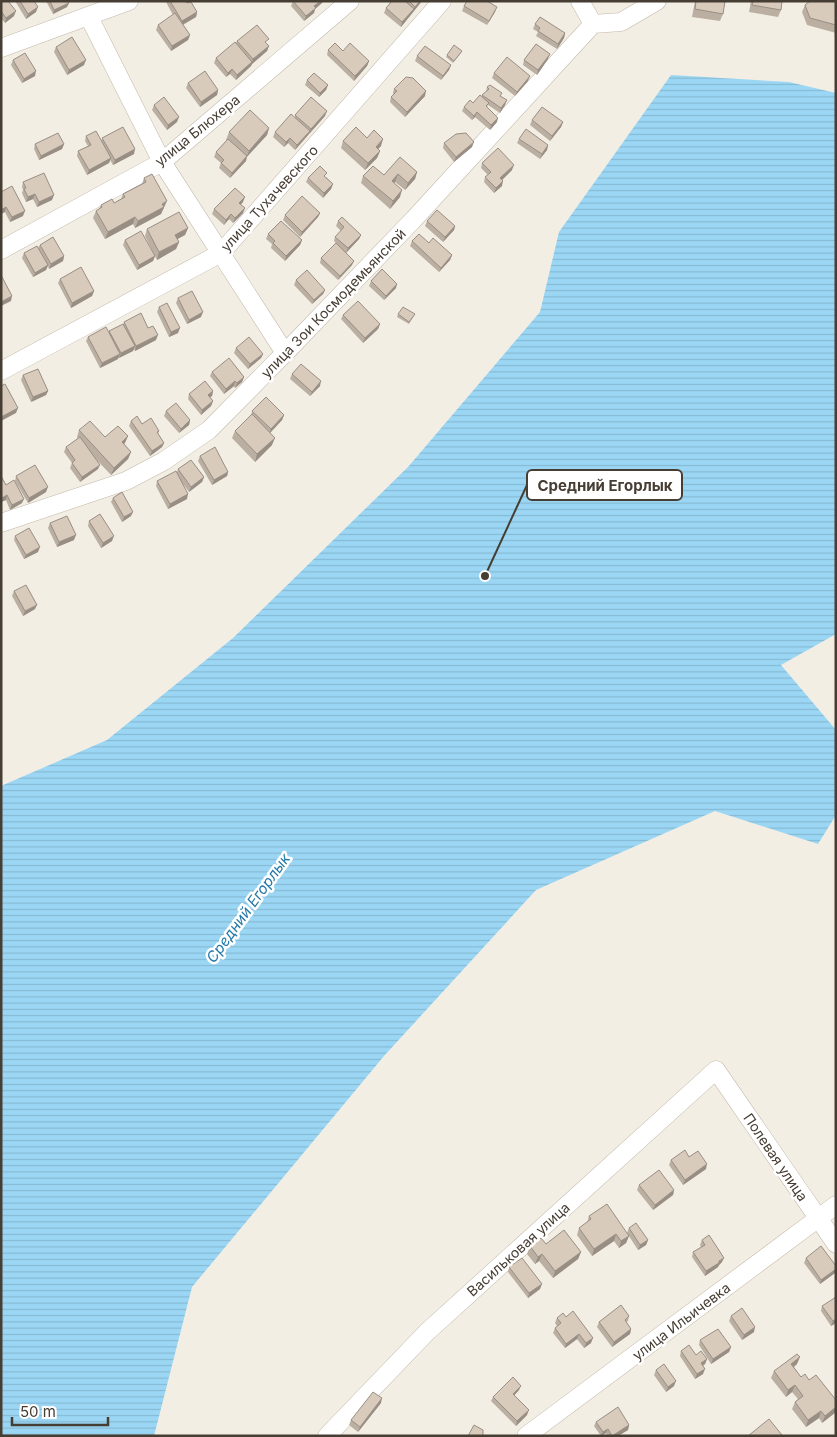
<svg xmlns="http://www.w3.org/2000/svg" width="837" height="1437" font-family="Inter,sans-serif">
<defs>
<pattern id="water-rules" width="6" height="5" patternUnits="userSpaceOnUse" patternTransform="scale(1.25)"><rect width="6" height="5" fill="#9bd7f5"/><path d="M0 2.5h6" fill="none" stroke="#87b9d2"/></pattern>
</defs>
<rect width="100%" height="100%" fill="#f3eee4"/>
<!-- water -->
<path fill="url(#water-rules)" d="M671 75 789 82 836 93V634L781 665 836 730V815L818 844 715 811 536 890 384 1056 192 1287 154 1436H1V786L107 740 233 638 408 467 540 312 559 232Z"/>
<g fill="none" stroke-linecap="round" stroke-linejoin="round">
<defs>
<path id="minor" d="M89 17 162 162 285 353
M593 24 621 22 657 1
M1 48 129 1
M1 250 162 162 350 1
M1 371 221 253 442 1
M1 523 126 481 164 461 209 430 285 353 414 219 593 24 580 1
M327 1436 427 1332 716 1070 836 1244
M526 1436 836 1205"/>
</defs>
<!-- minor casing -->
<use href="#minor" stroke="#c2b8a9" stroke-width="19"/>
<!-- minor -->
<use href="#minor" stroke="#fff" stroke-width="18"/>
</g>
<!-- wall -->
<path fill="#bbafa2" d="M1 1 14 16 5 23 1 18Z
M15 1H34L36 12 26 19Z
M46 1H68L69 3 67 7 53 14Z
M166 1H186L197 12 196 17 183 25 190 35 188 40 171 51 156 30 158 25 173 15 166 2Z
M293 1 322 3 315 9 314 13 304 21 291 6Z
M392 1H422L401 27 384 13 386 8Z
M695 1H725L723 14 720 21 692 17Z
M751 1H782L781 10 778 17 749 12Z
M836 1V33L807 25 802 12 805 5Z
M464 6 495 12 487 25 462 11Z
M535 24 565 33 564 38 557 49 536 36 538 32 533 29Z
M237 41 267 44 269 46 267 51 252 64 251 66 236 80 230 74 226 77 214 63 216 58 236 43Z
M56 47 84 65 67 75 54 52Z
M328 50 369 61 367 66 354 81 327 55Z
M461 53 453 63 446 57 447 55Z
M417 56 451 65 449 70 441 80 415 61Z
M548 59 537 75 523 65 524 60Z
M13 60 35 76 22 83 11 65Z
M494 73 528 81 515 96 492 78Z
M307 80 328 85 326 90 319 97 305 85Z
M188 83 218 90 217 95 200 107 186 88Z
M487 87 501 96 505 105 500 113 488 105 487 107 497 122 490 130 475 117 472 120 462 111 464 107 473 103 481 97 482 95 486 92Z
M394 89 425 96 405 117 390 102 391 97 394 95 393 93Z
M154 105 177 122 167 130 152 110Z
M295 115 325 116 295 150 288 143 284 147 273 137 275 132 295 117Z
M532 120 563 122 561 127 550 141 530 125Z
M269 128 267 135 247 156 246 161 230 178 219 168 221 163 214 157 216 152 227 140H226L229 132Z
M86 136 102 140V138L134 154 113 165 110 160 109 163 87 175 77 156 78 151 88 146 85 141Z
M367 138 381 146 378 149 380 151 377 158 365 170 341 148 343 141Z
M519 139 548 145 547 150 540 159 517 143Z
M444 143 472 147 454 162 443 148Z
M35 144H64L62 149 39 160 34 149Z
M482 163 512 170 502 180V186L494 193 484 182 485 177 488 175 481 168Z
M417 172 415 179 405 190 395 182 394 183 400 197 390 209 361 183 363 176 384 175Z
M326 177 333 184 331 189 323 198 306 182 308 178Z
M144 178 164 208 163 209 161 214 135 228 133 224 105 239 93 218 96 211 99 209 101 205 114 203 121 199 123 194 142 184Z
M23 182 52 200 37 207 33 199 26 202 22 193 23 190 22 187Z
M1 192 23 216 10 222 5 212 1 214Z
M243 202 241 204 243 213 233 223 229 219 224 225 212 214 214 209Z
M320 213 318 217 300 237 283 220 285 215Z
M338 221 361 235 359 239 346 253 334 241 335 237 341 231 336 226Z
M427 221 455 226 454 230 443 242 425 226Z
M188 228 185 235 177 239 179 242 176 249 157 260 145 236 147 229Z
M268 234 302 240 300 245 285 261 271 248 272 244 266 239Z
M125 240 155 256 153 261 137 270 123 245Z
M412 241 452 255 450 260 439 272 410 246Z
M40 245 64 256 63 261 49 269 48 266 46 270 33 277 22 258 24 253 38 248Z
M321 258 352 265 338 280 320 263Z
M60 279 94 291 92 296 71 308 58 283Z
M296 280 325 290 323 294 312 304 294 285Z
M371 281 396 288 384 300 369 286Z
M178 298 201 317 187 324 176 303Z
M159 307 178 333 169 337 157 312Z
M398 314H415L409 324 397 317Z
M343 315 380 324 378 329 363 343 341 319Z
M124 322 148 328 156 340 135 351 134 349 133 351 119 358 118 357V359L100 368 86 341 88 337 109 333V331L123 325Z
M236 348 263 354 261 358 248 369 234 353Z
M212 372 244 377 242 382 235 388 234 386 224 394 210 376Z
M292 374 320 386 310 396 290 379Z
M23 375 48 391 46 395 31 402 21 380Z
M213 391 212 396 210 397 213 401 211 406 201 415 188 399 189 394Z
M166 411 190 420 189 425 179 433 164 416Z
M252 411 284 415 282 420 270 433 272 445 255 462 232 438 235 431 251 416Z
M131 421 142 424 159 431 158 434 164 443 162 447 150 456 129 426Z
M79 430 105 437 128 436 124 444 131 452 128 459 111 475 93 456 98 469 80 482 70 468 72 463 64 452 66 447 78 439 77 437Z
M200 456 228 472 227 476 212 485 198 461Z
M178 469 204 477 202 482 189 492 181 481 187 499 168 509 156 486 157 481 177 472Z
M1 476 6 485 22 503 10 510 6 500 1 502Z
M16 476 46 492 28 503 15 481Z
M113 498 131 516 122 522 111 502Z
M89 521 112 541 101 548 88 526Z
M50 523 74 540 57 547 48 528Z
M15 536 38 552 24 559 14 540Z
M14 591 35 609 23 616 12 596Z
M671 1160 706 1169 683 1185 669 1165Z
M639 1185 674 1190 673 1195 653 1210 637 1190Z
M589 1216 629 1236 626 1243 619 1248 614 1241 592 1256 577 1235 579 1228 587 1223Z
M629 1228 648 1240 646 1245 638 1250 627 1233Z
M702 1240 722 1262 719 1265 718 1267 705 1276 692 1257 693 1252 701 1247 700 1245Z
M546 1244 581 1252 578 1259 553 1278 539 1261 535 1264 527 1254 530 1246Z
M806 1258 836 1266 835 1273 820 1284 804 1263Z
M509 1267 540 1289 528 1298 508 1272Z
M822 1306 836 1323 831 1326 821 1311Z
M629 1316 628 1321 626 1322 631 1329 630 1334 612 1347 597 1327 599 1322Z
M731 1316 754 1332 742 1340 729 1321Z
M566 1317 591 1343 584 1348 577 1339 565 1348 553 1333 555 1328 557 1326 555 1323 557 1318Z
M700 1340 731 1347 729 1352 711 1364 699 1345Z
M681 1351 696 1355 707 1359 705 1364 703 1366V1374L695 1379 680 1356Z
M797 1364 794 1367 801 1377 809 1380 836 1400V1412L822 1423 819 1418 806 1427 792 1409 795 1402 798 1399 792 1392 786 1397 771 1378 774 1371Z
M656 1370 674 1386 666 1392 654 1375Z
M519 1390 514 1395 527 1415 516 1426 491 1401 493 1397Z
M381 1403 358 1432 349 1425 351 1420Z
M596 1422 629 1425 628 1430 618 1436H607L606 1433 601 1436 594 1426Z"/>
<!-- shaded-wall -->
<path fill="#988e84" d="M321 1H323L322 3 315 9 314 13 304 21 306 16 314 6Z
M420 1H422L401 27 402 22Z
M69 3 67 7 53 14 54 10Z
M38 7 36 12 26 19 28 14Z
M497 7 495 12 487 25 489 21Z
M16 11 14 16 5 23 6 18Z
M197 12 196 17 180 26 182 21Z
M565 33 564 38 557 49 558 44Z
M190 35 188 40 171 51 172 46Z
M269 46 267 51 252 64 251 66 236 80 237 75 252 62 253 59Z
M550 54 548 59 537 75 538 70Z
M86 60 84 65 67 75 69 70Z
M369 61 367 66 354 81 355 76Z
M451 65 449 70 441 80 443 76Z
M232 69 230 74 226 77 228 73Z
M36 71 35 76 22 83 24 79Z
M530 76 528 81 515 96 517 92Z
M328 85 326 90 319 97 320 93Z
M218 90 217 95 200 107 201 102Z
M426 91 425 96 405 117 407 112Z
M507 100 505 105 500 113 501 108Z
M327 111 325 116 309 134 311 129Z
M477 112 475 117 472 120 474 116Z
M179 117 177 122 167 130 168 125Z
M498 118 497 122 490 130 491 125Z
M563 122 561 127 550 141 552 136Z
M269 128 267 135 246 158 249 151Z
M310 131 308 135 295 150 297 145Z
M290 138 288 143 284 147 286 142Z
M383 139 381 146 373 154 376 147Z
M474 142 472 147 454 162 456 157Z
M64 144 62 149 39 160 41 156Z
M548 145 547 150 540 159 542 154Z
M135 149 134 154 113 165 115 160Z
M380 151 377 158 365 170 368 163Z
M247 156 246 161 230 178 232 173Z
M111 158 109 163 87 175 89 170Z
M514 165 512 170 499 183 500 178Z
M417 172 415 179 405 190 408 183Z
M398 174 395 182 389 189 392 181Z
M503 181 502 186 494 193 496 188Z
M333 184 331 189 323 198 324 193Z
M402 190 400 197 390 209 393 201Z
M35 194 33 199 26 202 28 197Z
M54 195 52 200 37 207 39 202Z
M245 197 243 202 238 208 239 203Z
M167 201 161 214 135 228 138 221Z
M6 207 5 212 1 214V210Z
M245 208 243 213 233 223 235 218Z
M25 211 23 216 10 222 12 217Z
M320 213 318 217 300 237 302 232Z
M231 214 229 219 224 225 226 220Z
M135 217 133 224 105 239 108 232Z
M455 226 454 230 443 242 445 237Z
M188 228 185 235 172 242 175 235Z
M361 235 359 239 346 253 348 248Z
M302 240 300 245 285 261 286 256Z
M179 242 176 249 157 260 159 252Z
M452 255 450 260 439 272 441 268Z
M64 256 63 261 49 269 51 264Z
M155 256 153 261 137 270 139 265Z
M354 261 352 265 338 280 340 276Z
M48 265 46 270 33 277 35 273Z
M397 284 396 288 384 300 386 296Z
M325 290 323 294 312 304 314 300Z
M94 291 92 296 71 308 72 303Z
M12 296 11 301 1 306V302Z
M203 312 201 317 187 324 189 320Z
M380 324 378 329 363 343 365 338Z
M180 328 178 333 169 337 171 332Z
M158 335 156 340 135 351 136 346Z
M135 346 133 351 119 358 121 353Z
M120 354 118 359 100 368 102 363Z
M263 354 261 358 248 369 250 364Z
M244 377 242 382 235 388 237 383Z
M235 381 234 386 224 394 226 389Z
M321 381 320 386 310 396 312 392Z
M48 391 46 395 31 402 33 397Z
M213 391 212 396 206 400 208 395Z
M213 401 211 406 201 415 202 410Z
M18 408 16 413 1 421V417Z
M284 415 282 420 269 434 271 429Z
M190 420 189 425 179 433 181 429Z
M128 436 125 443 119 449 122 442Z
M275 438 272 445 255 462 257 454Z
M164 443 162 447 150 456 152 451Z
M131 452 128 459 111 475 114 468Z
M100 465 98 469 80 482 82 477Z
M228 472 227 476 212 485 214 480Z
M204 477 202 482 189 492 191 487Z
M48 487 46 492 28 503 29 498Z
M188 494 187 499 168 509 170 504Z
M7 495 6 500 1 502 2 498Z
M24 499 22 503 10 510 12 505Z
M133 512 131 516 122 522 124 517Z
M76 535 74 540 57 547 59 542Z
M114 536 112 541 101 548 103 543Z
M40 547 38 552 24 559 26 555Z
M37 605 35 609 23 616 25 611Z
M707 1164 706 1169 683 1185 685 1180Z
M674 1190 673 1195 653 1210 655 1205Z
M616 1234 614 1241 592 1256 594 1249Z
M629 1236 626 1243 619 1248 621 1241Z
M648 1240 646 1245 638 1250 640 1245Z
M581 1252 578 1259 553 1278 555 1271Z
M542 1254 539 1261 535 1264 538 1257Z
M724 1258 722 1262 719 1265 718 1267 705 1276 706 1271Z
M836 1269 835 1273 820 1284 821 1280Z
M542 1284 540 1289 528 1298 529 1293Z
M836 1319V1323L831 1326 833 1321Z
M755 1327 754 1332 742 1340 744 1335Z
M631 1329 630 1334 612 1347 614 1342Z
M579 1334 577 1339 565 1348 566 1344Z
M593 1338 591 1343 584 1348 586 1343Z
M731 1347 729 1352 711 1364 713 1359Z
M800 1357 797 1364 788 1371 791 1364Z
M707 1359 705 1364 699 1368 701 1363Z
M705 1369 703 1374 695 1379 697 1374Z
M676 1381 674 1386 666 1392 668 1387Z
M795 1385 792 1392 786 1397 788 1390Z
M521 1386 519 1390 511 1399 513 1394Z
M382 1398 381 1403 358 1432 360 1427Z
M836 1407V1412L822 1423 825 1416Z
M529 1410 527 1415 516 1426 517 1421Z
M821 1411 819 1418 806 1427 808 1420Z
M629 1425 628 1430 618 1436H613Z
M608 1429 606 1433 601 1436 603 1432Z"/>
<!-- building -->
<path fill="#d9cbbc" stroke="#988e84" d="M1 1H8L16 11 6 18 1 11Z
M20 1H34L38 7 28 14Z
M50 1H68L69 3 54 10Z
M170 1H186L187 3 191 2 197 12 182 21Z
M293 1H321L314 6 316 8 306 16Z
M392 1H405L414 9 402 22 386 8Z
M409 1H420L415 7Z
M467 1H487L497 7 489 21 464 6Z
M696 1H725L723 14 695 9Z
M753 1H782L781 10 752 5Z
M810 1H836V25L810 18 805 5Z
M175 13 190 35 172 46 158 25Z
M540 17 565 33 558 44 538 31 540 28 535 24Z
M257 25 269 39 265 42 269 46 253 59 237 41Z
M72 37 86 60 69 70 56 47Z
M235 42 252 62 237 75 232 69 228 73 216 58Z
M335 43 343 51 350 43 369 61 355 76 328 50Z
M536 44 550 54 538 70 524 60Z
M454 45 462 51 454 61 447 55Z
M425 46 451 65 443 76 417 56Z
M25 53 36 71 24 79 13 60Z
M507 57 530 76 517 92 494 73Z
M205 71 218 90 201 102 188 83Z
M314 73 328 85 320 93 307 80Z
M406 77 413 78 426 91 407 112 391 97 397 91 394 89Z
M490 85 502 93 500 96 507 100 501 108 482 95 489 89 487 87Z
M480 95 489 103 486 106 498 118 491 125 477 112 474 116 464 107 470 100 473 103Z
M164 97 179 117 168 125 154 105Z
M311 97 327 111 311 129 295 115Z
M542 107 563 122 552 136 532 120Z
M250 110 269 128 249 151 229 132Z
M291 114 310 131 297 145 290 138 286 142 275 132Z
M123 127 135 149 115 160 102 138Z
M356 127 367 138 374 130 383 139 376 147 380 151 368 163 343 141Z
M526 129 548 145 542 154 519 139Z
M96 131 111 158 89 170 78 151 91 145 86 136Z
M58 133 64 144 41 156 35 144Z
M466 133 474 142 456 157 444 143 456 134Z
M228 139 247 156 232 173 221 163 224 160 216 152Z
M498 148 514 165 500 178 503 181 496 188 485 177 491 172 482 163Z
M400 157 417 172 408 183 398 174 392 181 402 190 393 201 363 176 373 166 384 175Z
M320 166 327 173 324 176 333 184 324 193 308 178Z
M44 173 54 195 39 202 35 194 28 197 24 189 26 188 23 182Z
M152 174 167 201 162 204 164 207 138 221 135 217 108 232 96 211 102 207 101 205 112 199 114 203 125 197 123 194 146 182 144 178Z
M12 186 25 211 12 217 6 207 1 210V192Z
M235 188 245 197 239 203 245 208 235 218 231 214 226 220 214 209Z
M302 196 320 213 302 232 285 215Z
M437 210 455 226 445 237 427 221Z
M179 212 188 228 175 235 179 242 159 252 147 229Z
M342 217 361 235 348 248 335 237 344 227 338 221Z
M281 221 302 240 286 256 273 243 275 241 268 234Z
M141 231 155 256 139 265 125 240Z
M419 234 429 243 433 238 452 255 441 268 412 241Z
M53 237 64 256 51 264 40 245Z
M336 243 354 261 340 276 321 258Z
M37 246 48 265 35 273 24 253Z
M81 267 94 291 72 303 60 279Z
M382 269 397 284 386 296 371 281Z
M307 270 325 290 314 300 296 280Z
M1 275 12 296 1 302Z
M192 291 203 312 189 320 178 298Z
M358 301 380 324 365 338 343 315Z
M167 303 180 328 171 332 159 307Z
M403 307 415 314 409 322 398 314Z
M141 313 148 328 153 326 158 335 136 346 124 322Z
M123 324 135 346 121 353 109 331Z
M106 327 120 354 102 363 88 337Z
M249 337 263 354 250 364 236 348Z
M229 358 244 377 237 383 235 381 226 389 212 372Z
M301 364 321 381 312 392 292 374Z
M38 369 48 391 33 397 23 375Z
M205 381 213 391 208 395 213 401 202 410 189 394Z
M5 384 18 408 1 417V386Z
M266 397 284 415 271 429 252 411Z
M176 403 190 420 181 429 166 411Z
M252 414 275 438 257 454 235 431Z
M137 416 142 424 151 418 159 431 157 432 164 443 152 451 131 421Z
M90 421 105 437 118 426 128 436 122 442 131 452 114 468 79 430Z
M80 437 100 465 82 477 72 463 75 460 66 447Z
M215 447 228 472 214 480 200 456Z
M191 460 204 477 191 487 178 469Z
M35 465 48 487 29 498 16 476Z
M176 471 188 494 170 504 157 481Z
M1 476 6 485 14 480 24 499 12 505 7 495 2 498 1 496Z
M122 492 133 512 124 517 113 498Z
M100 514 114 536 103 543 89 521Z
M67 516 76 535 59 542 50 523Z
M29 528 40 547 26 555 15 536Z
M26 585 37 605 25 611 14 591Z
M685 1150 689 1157 698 1151 707 1164 685 1180 671 1160Z
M659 1170 674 1190 655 1205 639 1185Z
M607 1204 629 1236 621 1241 616 1234 594 1249 579 1228 591 1219 589 1216Z
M636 1223 648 1240 640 1245 629 1228Z
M564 1230 581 1252 555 1271 542 1254 538 1257 530 1246 541 1238 546 1244Z
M709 1235 724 1258 719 1261V1263L706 1271 693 1252 705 1245 702 1240Z
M821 1246 836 1266V1269L821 1280 806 1258Z
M522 1258 542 1284 529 1293 509 1267Z
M836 1297V1319L833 1321 822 1306Z
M621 1305 629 1316 625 1320 631 1329 614 1342 599 1322Z
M742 1308 755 1327 744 1335 731 1316Z
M573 1311 593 1338 586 1343 579 1334 566 1344 555 1328 561 1323 557 1318 563 1313 566 1317Z
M718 1329 731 1347 713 1359 700 1340Z
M689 1345 696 1355 701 1351 707 1359 701 1363 705 1369 697 1374 681 1351Z
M797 1354 800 1357 791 1364 801 1377 805 1374 809 1380 816 1375 836 1400V1407L825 1416 821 1411 808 1420 795 1402 803 1396 795 1385 788 1390 774 1371Z
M664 1364 676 1381 668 1387 656 1370Z
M513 1377 521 1386 513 1394 529 1410 517 1421 493 1397Z
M373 1392 382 1398 360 1427 351 1420Z
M618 1407 629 1425 612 1436 608 1429 603 1432 596 1422Z
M769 1419 782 1435 781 1436H748Z
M474 1425 483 1430V1436H468Z"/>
<g text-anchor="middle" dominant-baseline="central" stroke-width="5" stroke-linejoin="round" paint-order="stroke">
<!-- street labels -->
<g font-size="14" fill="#463d33" stroke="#fff">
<text transform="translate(197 130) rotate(-39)">улица Блюхера</text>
<text transform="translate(269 198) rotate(-48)">улица Тухачевского</text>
<text transform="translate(333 303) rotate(-46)">улица Зои Космодемьянской</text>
<text transform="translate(776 1157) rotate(56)">Полевая улица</text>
<text transform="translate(518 1249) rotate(-42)">Васильковая улица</text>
<text transform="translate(681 1321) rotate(-37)">улица Ильичевка</text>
</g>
<!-- water labels -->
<g font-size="15" font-style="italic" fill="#2379a8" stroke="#fff">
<text transform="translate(248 908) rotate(-54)">Средний Егорлык</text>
</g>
</g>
<!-- callouts -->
<path fill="none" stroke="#463d33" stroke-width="2" d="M485 576L527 485"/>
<circle fill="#463d33" stroke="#fff" stroke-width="2" cx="485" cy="576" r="5"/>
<rect fill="#fff" stroke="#463d33" stroke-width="2" x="527" y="470" width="155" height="30" rx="5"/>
<g font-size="15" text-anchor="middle" font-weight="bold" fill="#463d33">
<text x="605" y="491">Средний Егорлык</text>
</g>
<!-- border -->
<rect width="837" height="1437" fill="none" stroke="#463d33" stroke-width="5"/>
<!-- scale -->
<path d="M12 1417v8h96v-8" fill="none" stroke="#463d33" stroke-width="2.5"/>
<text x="20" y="1417" font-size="15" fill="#463d33" stroke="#ffffff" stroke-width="4" paint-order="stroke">50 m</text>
</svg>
